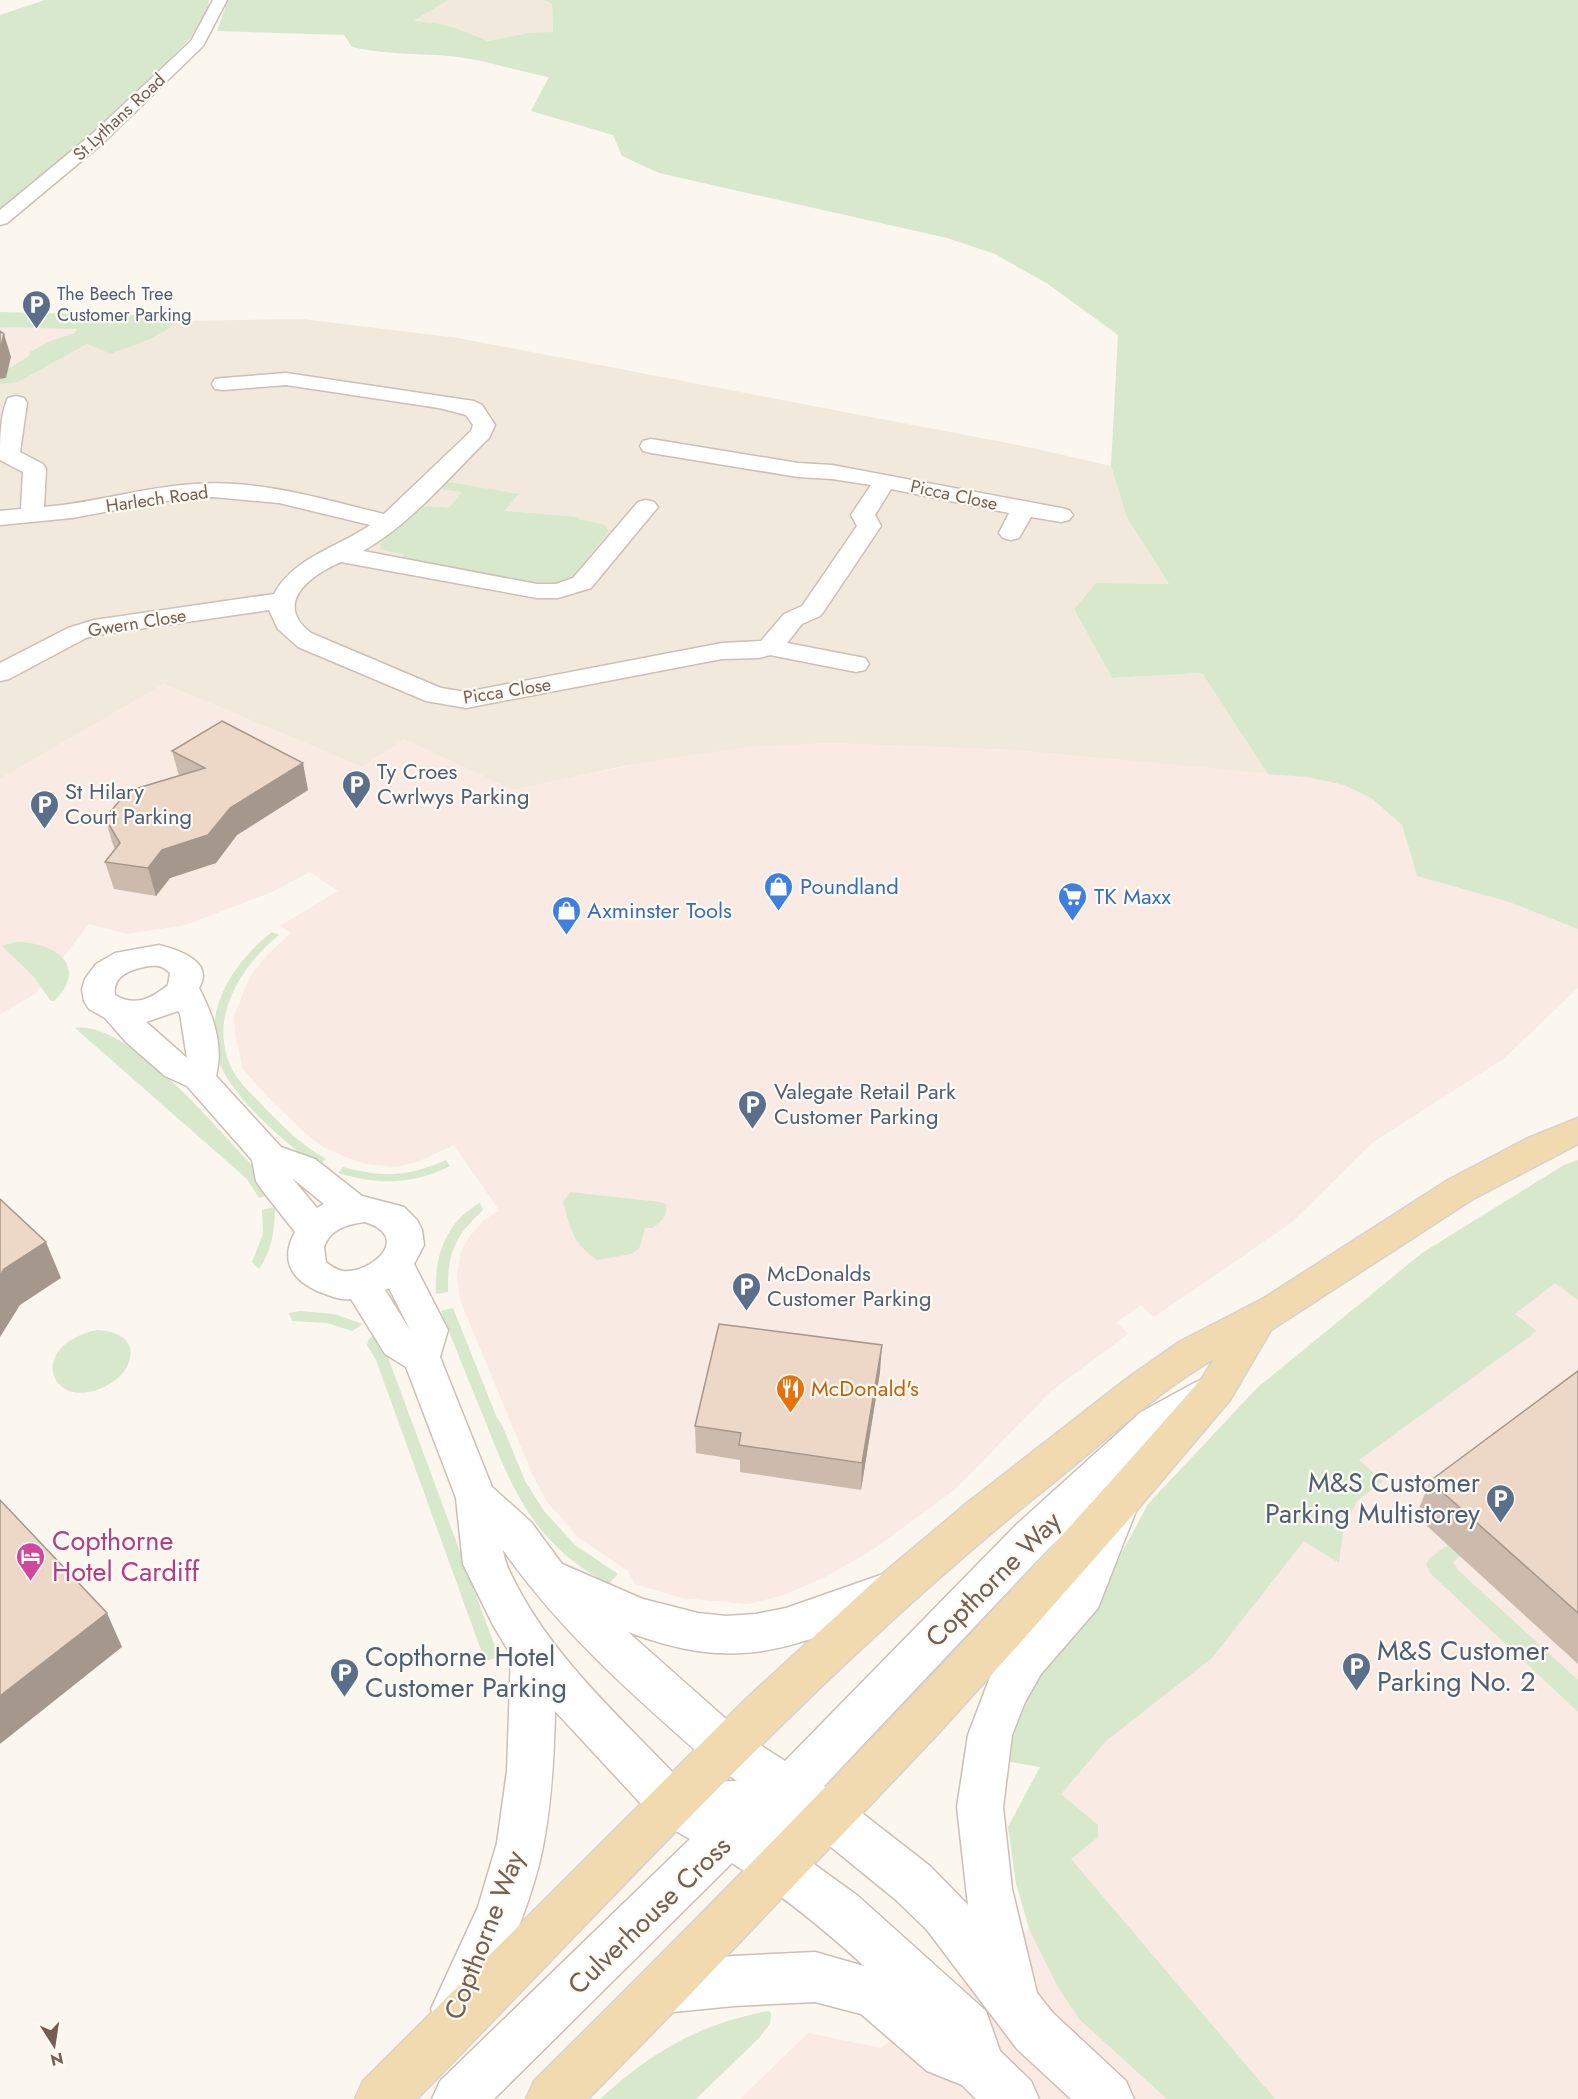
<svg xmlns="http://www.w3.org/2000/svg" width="1578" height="2099" font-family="Jost,sans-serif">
<rect width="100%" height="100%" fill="#fbf6ee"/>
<!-- residential -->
<path fill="#f2e9dd" d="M448 0H544L552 4 553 33H529L488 41 456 28 436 23 413 22Z
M302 319 458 338 1028 447 1111 466 1127 518 1169 584 1096 583 1074 609 1112 678 1202 673 1268 774 1014 750 825 743 624 766 514 790 404 740 362 767 164 684 0 779V384L18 382 87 344 111 354 158 334 171 321Z"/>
<!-- commercial -->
<path fill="#f9eae3" d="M0 318 171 321 158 334 111 354 87 344 18 382 0 384Z
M164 684 362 767 404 739 514 790 567 778 670 758 749 747 825 743 1014 750 1307 777 1344 785 1371 798 1402 825 1417 876 1509 902 1578 929V988L1503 1059 1373 1142 1291 1223 1154 1317 1141 1305 1116 1322 1128 1334 1050 1392 954 1490 871 1551 821 1579 781 1596 748 1604 682 1598 635 1584 628 1571 578 1537 547 1502 531 1471 460 1300 457 1277 461 1251 470 1236 483 1221 499 1210 454 1145 417 1162 396 1167 366 1164 346 1157 323 1147 304 1132 270 1099 243 1069 235 1032 234 1016 250 977 266 956 291 933 280 926 338 891 310 872 272 892 185 925 127 934 89 924 35 994 0 1014V779Z
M1502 1242 1578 1300V2099H740L808 2033 881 2048 1033 1926 1056 1740Z"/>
<!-- green -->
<path fill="#d7e8cd" d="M45 0H209L207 19 180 49 74 152 0 209V15Z
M225 0H448L414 21 436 23 456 28 488 41 529 33 553 32 552 4 544 0H1578V929L1509 902 1417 876 1402 825 1371 798 1344 785 1307 777 1268 774 1202 673 1112 678 1074 609 1096 583 1169 584 1127 518 1111 466 1118 335 1048 284 995 254 947 238 659 173 622 156 613 135 531 111 549 77C516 71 483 59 449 56 416 53 385 55 352 47L344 35 217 31 225 9Z
M0 312 175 316 180 318C165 337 132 345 111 354L87 344 18 382 0 384V379L6 378 8 369 29 356 30 352 50 341 75 333 77 329 0 327Z
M448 482 519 494 504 511 578 517 577 519 603 524 609 531 574 575C566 584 558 585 546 585L402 557 404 555 381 549 380 544 382 541 425 506 449 508 462 492 442 489Z
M272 932 279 935C240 967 206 1020 233 1071 240 1084 253 1095 263 1106 282 1126 301 1145 326 1159L318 1166C287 1145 234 1099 220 1064 200 1013 233 962 272 932Z
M15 942C52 941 91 965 54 1001H51L34 977 2 946Z
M75 1028C128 1020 216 1128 251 1164L261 1176 271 1194 259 1198 247 1179Z
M446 1160 450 1166C413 1185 378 1185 338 1173L343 1167C384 1178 407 1177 446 1160Z
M1578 1160V1300L1555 1283 1515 1314 1537 1331 1359 1460 1383 1481 1357 1501 1344 1526 1339 1563 1304 1541 1212 1658 1106 1741 1061 1794 1098 1825V1837L1071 1859 1275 2099H1167L1079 2019 1058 1987 1029 1929 1016 1883 1008 1827 1040 1767 998 1760 1030 1678 1096 1601 1148 1504 1257 1388 1422 1253 1564 1165Z
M570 1192 660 1202 666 1204C668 1217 661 1222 652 1228H645L639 1249 631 1254 597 1260C572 1242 571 1230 563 1202Z
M480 1203 483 1210C455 1236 447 1253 448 1292L436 1294C434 1257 446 1221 480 1203Z
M275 1207C275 1229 272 1251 259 1269L252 1262 263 1234 262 1210Z
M453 1308 497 1418 502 1425 525 1481 544 1511 575 1545 618 1574 609 1584C535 1545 513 1492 484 1418 469 1382 455 1347 441 1311Z
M300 1311 334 1314 363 1324 352 1331 327 1323 292 1321 289 1313Z
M97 1330C114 1331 134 1337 130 1358 128 1369 120 1378 111 1383 53 1419 22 1346 97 1330Z
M375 1334 386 1352 499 1657 485 1661 376 1360 367 1345 369 1339Z
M1448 1545 1460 1556 1453 1562 1459 1571 1578 1680V1712L1430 1573 1426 1564 1430 1558Z
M768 2011 771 2013 770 2024 759 2038 696 2099H600C653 2051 697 2025 768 2011Z"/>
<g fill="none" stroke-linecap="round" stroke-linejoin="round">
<defs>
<path id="minor" d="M213 0H227L203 46 103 143 7 223 0 225V210L91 135 191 41Z
M286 373 474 401 482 405 495 425 489 438C449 477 412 523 363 551L537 584H556L573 578 638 502 646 500 654 502 658 507 591 588 558 598H537L341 562C311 575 272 603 311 633L441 688 466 692 722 643 761 641 784 614 802 606 857 526 851 515 871 485 832 479 798 477 651 453 643 451 640 446 643 441 651 439 798 463 832 465 1061 508 1069 510 1073 515 1069 520 1061 522 1031 517 1019 538 1011 540 1003 538 999 533 1009 513 891 489 875 515 881 526 824 611 820 616 802 624 787 643 865 658 869 664 865 670 856 672 770 655 759 658 722 659 466 708 426 701 298 647 278 629 269 610 97 635 86 638 9 679 0 681V663L68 628 94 620 274 594C294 557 337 548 370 525L279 503 213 497 164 501 72 518 0 525V511L21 509 23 472 0 460C0 442 0 414 8 398L16 396 24 398 27 403 20 452 43 464 46 469 44 507C95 503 144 487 194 484 258 479 322 499 384 514L471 431 473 425 466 415 439 408 286 385 223 390 215 389 212 384 215 379 223 378Z
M159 945C178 950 215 961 199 988 213 1015 224 1045 216 1076L281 1147 315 1159 362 1196 404 1207 417 1220 422 1230 424 1245 414 1264 448 1330 440 1357 492 1487 531 1522 562 1564 643 1599 698 1613 726 1616 756 1614 786 1608 889 1572 904 1578 910 1591 904 1604C795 1645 745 1676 628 1632L743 1734 785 1761 1017 1524 1141 1412 1194 1383 1208 1378 1222 1383 1228 1394 1222 1405 1169 1436 1102 1498 1115 1493 1130 1498 1136 1511 1098 1608 1041 1674 1025 1702 1012 1735 1003 1807 1012 1889 1037 1993 1053 2013 1126 2081 1134 2099H1071L1017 2049 927 1930 896 1900 820 1838 782 1841 858 1896 986 2011 1000 2051 1031 2081 1039 2099H976L962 2085 927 2071 861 2014 815 2002 734 2006 663 2013 646 2005 638 1988 646 1971 663 1963 734 1956 815 1952 864 1966C823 1928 779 1893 732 1863L494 2099H432L440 2081 690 1839 656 1820 555 1711C554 1762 551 1815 539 1865 524 1922 499 1975 474 2027L456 2034 438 2027 431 2009 478 1907 497 1843 507 1771 511 1655 493 1625 463 1564 456 1498 406 1367 385 1354 351 1299C342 1300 336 1298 328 1295 297 1285 277 1265 295 1232L262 1190 256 1181 252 1160 187 1086 165 1076 126 1042 105 1018 89 1009 84 1001 82 989 85 979 96 964 115 953ZM149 966C158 965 163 966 170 973L168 985C151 999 135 1007 115 995 112 975 132 969 149 966ZM178 1011 180 1014 187 1058 146 1022ZM292 1178 324 1204 317 1208ZM365 1222C413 1237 371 1274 343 1271 336 1270 331 1266 326 1262L324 1247C330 1229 348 1224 365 1222ZM389 1288 410 1330 385 1290ZM1100 1500 1066 1583 1011 1646 990 1677 968 1735 957 1807 968 1905 930 1866 844 1799 824 1786 1047 1550ZM503 1550C562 1634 635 1697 711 1764L737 1781 683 1783C625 1722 558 1663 518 1588 512 1576 505 1565 503 1550Z"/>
<path id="primary" d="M1578 1118V1144L1473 1199 1271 1330 1230 1400 1131 1517 1020 1643 934 1738 680 2005 588 2099H526L534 2081C764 1853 990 1622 1202 1378L1214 1359C1155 1393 1102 1444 1049 1486 819 1669 623 1889 417 2099H355L363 2081 747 1698 880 1576 967 1503 1125 1380 1179 1342 1264 1298 1448 1180 1526 1139Z"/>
</defs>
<!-- minor casing -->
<use href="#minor" stroke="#ccbfb4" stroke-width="3"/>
<!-- primary casing -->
<use href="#primary" stroke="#d8d2cf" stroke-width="3"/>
<!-- minor -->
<use href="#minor" fill="#fff" fill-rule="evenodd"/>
<!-- primary -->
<use href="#primary" fill="#f1daaf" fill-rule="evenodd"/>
</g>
<!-- wall -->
<path fill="#ccbaac" d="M172 751 308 790 237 835 216 863 170 878 156 896 114 889 105 862 115 849 113 845 105 818 179 776Z
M1578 1371V1664L1416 1516 1430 1481Z
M880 1372 861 1490 740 1472V1460L696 1453 695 1426Z"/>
<!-- shaded-wall -->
<path fill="#a6978c" d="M4 334 11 357 6 378 0 379V350Z
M303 763 308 790 237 835 216 863 170 878 156 896 148 868 162 850Z
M46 1242 61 1278 20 1305 0 1337V1276L4 1269Z
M882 1345 880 1372 861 1490 862 1463Z
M107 1613 122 1647 0 1744V1696Z"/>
<!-- building -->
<path fill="#edd8c8" stroke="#a6978c" stroke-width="1.5" d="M0 331 4 334 0 350Z
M222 721 303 763 230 808 208 835 162 850 148 868 105 862 120 843 105 818 128 791 205 768 172 751Z
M0 1199 46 1242 4 1269 0 1276Z
M719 1324 882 1345 862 1463 739 1445 741 1433 695 1426Z
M1578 1371V1613L1430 1481Z
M0 1500 107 1613 0 1696Z"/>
<!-- icons -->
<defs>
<symbol id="parking-pin" viewBox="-11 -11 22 30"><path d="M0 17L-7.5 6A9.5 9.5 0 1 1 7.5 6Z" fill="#5c6f8a" stroke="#fdfaf4"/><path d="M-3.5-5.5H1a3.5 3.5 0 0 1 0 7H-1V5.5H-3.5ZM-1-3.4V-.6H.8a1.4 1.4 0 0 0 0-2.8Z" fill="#fff"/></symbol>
<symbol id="shop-pin" viewBox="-11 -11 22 30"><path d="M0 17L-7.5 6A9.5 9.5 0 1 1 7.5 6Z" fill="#3f7fe0" stroke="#fdfaf4"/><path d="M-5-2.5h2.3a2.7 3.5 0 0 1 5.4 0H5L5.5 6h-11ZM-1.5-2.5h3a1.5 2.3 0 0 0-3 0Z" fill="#fff"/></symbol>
<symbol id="supermarket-pin" viewBox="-11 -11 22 30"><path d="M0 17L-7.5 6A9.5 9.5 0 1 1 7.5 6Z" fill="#3f7fe0" stroke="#fdfaf4"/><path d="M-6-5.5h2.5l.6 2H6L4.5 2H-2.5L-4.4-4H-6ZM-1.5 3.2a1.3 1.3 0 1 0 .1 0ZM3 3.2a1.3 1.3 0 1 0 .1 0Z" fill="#fff"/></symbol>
<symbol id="restaurant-pin" viewBox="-11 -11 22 30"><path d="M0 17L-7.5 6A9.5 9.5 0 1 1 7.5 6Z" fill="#e8710a" stroke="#fdfaf4"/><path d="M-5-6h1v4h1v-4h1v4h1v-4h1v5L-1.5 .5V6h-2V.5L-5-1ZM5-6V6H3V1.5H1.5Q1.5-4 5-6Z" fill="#fff"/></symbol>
<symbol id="hotel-pin" viewBox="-11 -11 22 30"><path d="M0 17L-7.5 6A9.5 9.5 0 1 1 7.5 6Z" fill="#d1479c" stroke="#fdfaf4"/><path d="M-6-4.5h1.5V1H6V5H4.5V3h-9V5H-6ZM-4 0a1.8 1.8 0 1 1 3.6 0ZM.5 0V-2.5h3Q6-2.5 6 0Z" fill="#fff"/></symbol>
</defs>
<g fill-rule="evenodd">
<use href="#parking-pin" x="20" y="288" width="33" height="45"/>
<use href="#parking-pin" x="340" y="768" width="33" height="45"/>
<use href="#parking-pin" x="28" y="788" width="33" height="45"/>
<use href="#shop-pin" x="762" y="870" width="33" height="45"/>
<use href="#supermarket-pin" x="1056" y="880" width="33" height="45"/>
<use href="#shop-pin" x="550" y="894" width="33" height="45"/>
<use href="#parking-pin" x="736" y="1088" width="33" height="45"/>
<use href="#parking-pin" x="730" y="1270" width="33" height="45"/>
<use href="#restaurant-pin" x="774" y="1372" width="33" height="45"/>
<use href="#parking-pin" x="1484" y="1482" width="33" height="45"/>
<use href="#hotel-pin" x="14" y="1540" width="33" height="45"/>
<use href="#parking-pin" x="1340" y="1650" width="33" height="45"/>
<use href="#parking-pin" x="328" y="1656" width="33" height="45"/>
</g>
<g text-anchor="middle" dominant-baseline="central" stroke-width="4.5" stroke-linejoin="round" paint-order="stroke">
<!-- far-street labels -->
<g font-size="18" fill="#745f52" stroke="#fdfaf4">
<text transform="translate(119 117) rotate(-43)">St.Lythans Road</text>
<text transform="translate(954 495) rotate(12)">Picca Close</text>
<text transform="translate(157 499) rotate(-8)">Harlech Road</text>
<text transform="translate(137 623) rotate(-9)">Gwern Close</text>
<text transform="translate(507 691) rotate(-9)">Picca Close</text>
</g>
<!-- far-service labels -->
<g font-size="18" fill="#4e5e75" stroke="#fdfaf4" text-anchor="start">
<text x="57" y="294">The Beech Tree<tspan x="57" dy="21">Customer Parking</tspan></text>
</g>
<!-- service labels -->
<g font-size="22" fill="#4e5e75" stroke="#fdfaf4" text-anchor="start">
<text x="377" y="771">Ty Croes<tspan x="377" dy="25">Cwrlwys Parking</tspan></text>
<text x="65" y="791">St Hilary<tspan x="65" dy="25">Court Parking</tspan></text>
<text x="774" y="1091">Valegate Retail Park<tspan x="774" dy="25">Customer Parking</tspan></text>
<text x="767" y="1273">McDonalds<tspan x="767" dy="25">Customer Parking</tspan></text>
</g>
<!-- shop labels -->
<g font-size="22" fill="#366cbe" stroke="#fdfaf4" text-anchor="start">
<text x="800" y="886">Poundland</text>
<text x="1094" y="896">TK Maxx</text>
<text x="587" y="910">Axminster Tools</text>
</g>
<!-- food labels -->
<g font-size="22" fill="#c56008" stroke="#fdfaf4" text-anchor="start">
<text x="811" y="1388">McDonald's</text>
</g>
<!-- near-service labels -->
<g font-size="27" fill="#4e5e75" stroke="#fdfaf4" text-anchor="start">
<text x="1480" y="1482" text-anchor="end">M&amp;S Customer<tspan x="1480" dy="31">Parking Multistorey</tspan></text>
<text x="1377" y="1650">M&amp;S Customer<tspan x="1377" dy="31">Parking No. 2</tspan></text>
<text x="365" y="1656">Copthorne Hotel<tspan x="365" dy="31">Customer Parking</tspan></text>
</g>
<!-- near-hotel labels -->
<g font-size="27" fill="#b23c85" stroke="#fdfaf4" text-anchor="start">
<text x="52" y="1540">Copthorne<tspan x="52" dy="31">Hotel Cardiff</tspan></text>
</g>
<!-- near-street labels -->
<g font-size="27" fill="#745f52" stroke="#fdfaf4">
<text transform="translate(993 1579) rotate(-45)">Copthorne Way</text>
<text transform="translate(649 1915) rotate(-44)">Culverhouse Cross</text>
<text transform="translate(484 1935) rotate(-69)">Copthorne Way</text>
</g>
</g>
<!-- north arrow -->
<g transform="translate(54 2045) rotate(168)" stroke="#fdfaf4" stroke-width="4.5" paint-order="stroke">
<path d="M0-4.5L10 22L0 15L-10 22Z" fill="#745f52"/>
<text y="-9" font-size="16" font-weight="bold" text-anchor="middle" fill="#745f52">N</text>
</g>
</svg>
